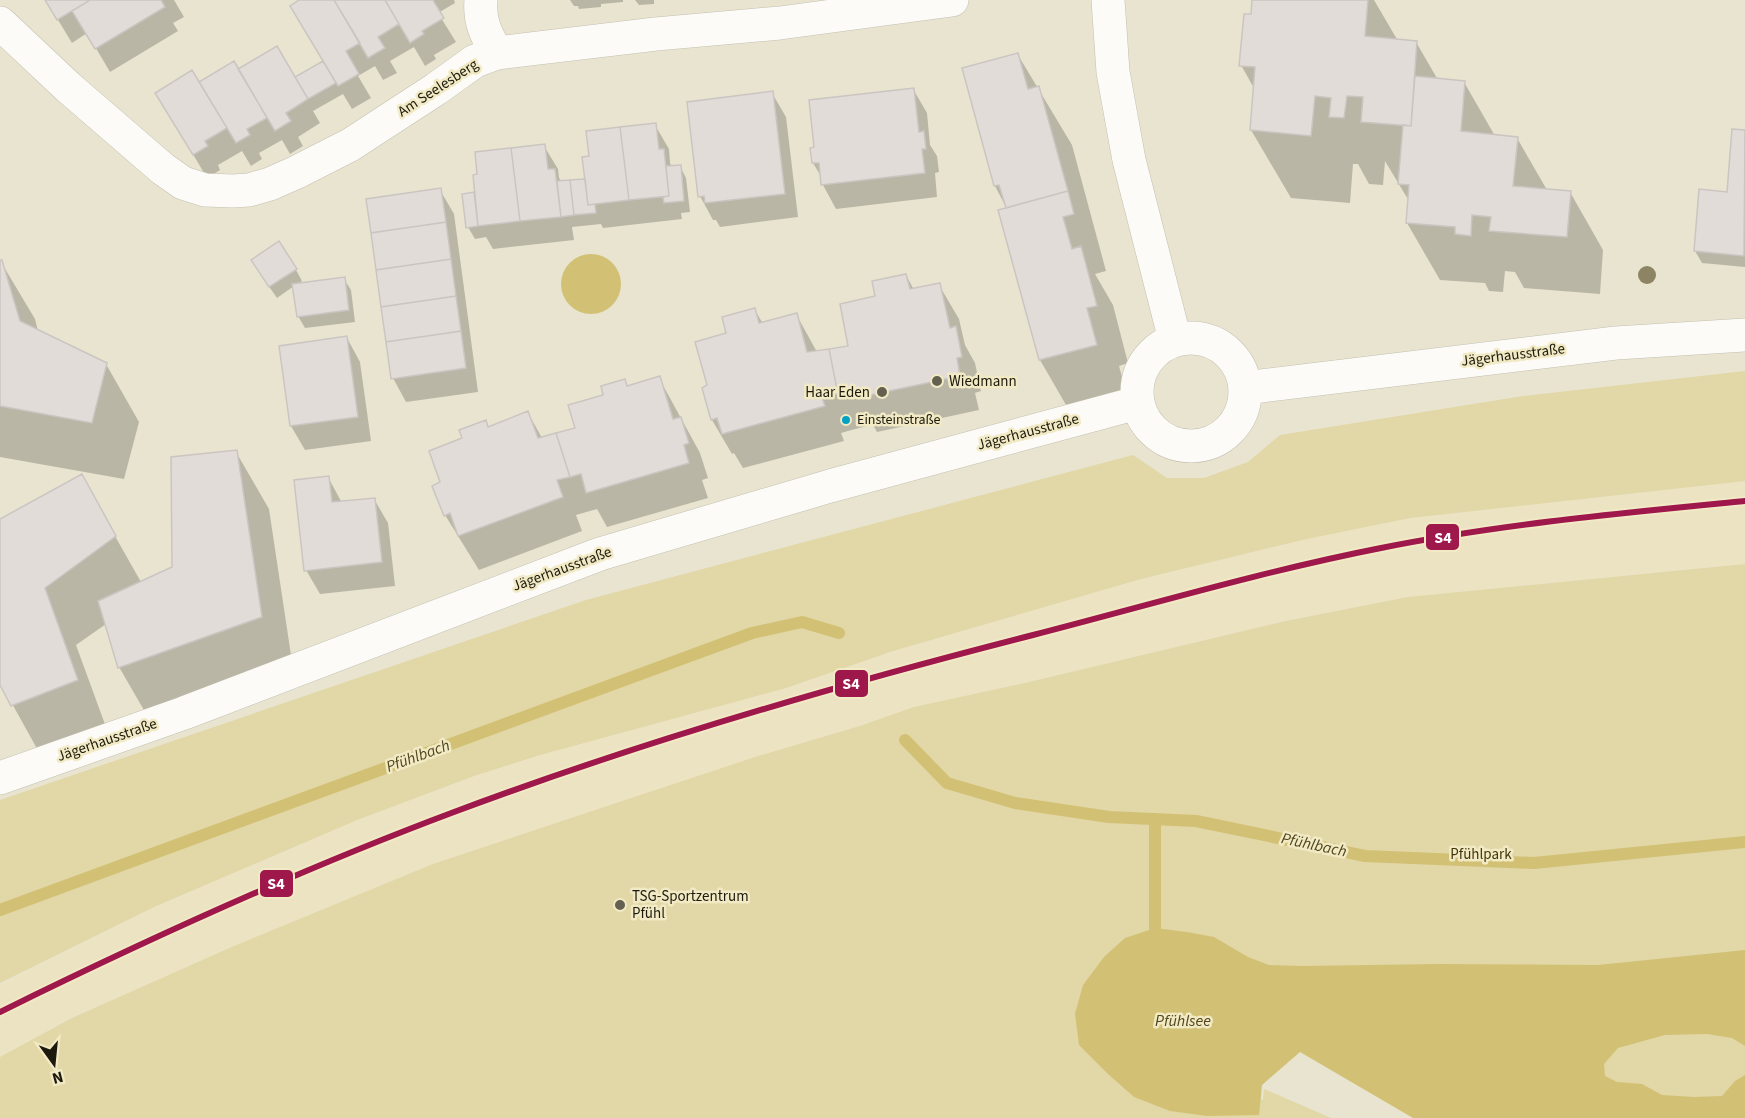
<svg xmlns="http://www.w3.org/2000/svg" width="1745" height="1118" font-family="'Source Sans 3',sans-serif">
<rect width="100%" height="100%" fill="#e8e4d0"/>
<!-- built -->
<path fill="#ebe3c2" d="M1745 481V564L1408 597 1286 621 1025 683 914 708 148 984 72 1018 0 1057V984L154 907 357 820 474 776 540 755 786 688 893 651 1141 579 1302 540 1410 518Z"/>
<!-- green -->
<path fill="#e2d7a6" d="M1745 371V481L1410 518 1302 540 1141 579 893 651 786 688 540 755 474 776 357 820 154 907 0 983V800L586 600 1133 455 1167 478H1204L1248 462 1280 435 1523 396Z
M1745 564V1118H0V1057L72 1018 234 946 433 864 755 757 860 726 914 707 1025 683 1286 621 1408 597Z"/>
<!-- water -->
<path fill="#d2c174" d="M561 284a30 30 0 1 1 60 0a30 30 0 1 1-60 0Z
M1155 928 1187 932 1214 937 1248 957 1269 965 1302 966 1438 964 1598 965 1745 950V1046L1732 1038 1707 1034 1665 1035 1618 1048 1604 1064 1605 1076 1617 1082 1642 1084 1662 1095 1694 1097 1722 1096 1735 1081 1745 1075V1118H1339L1262 1085 1259 1115 1207 1116 1170 1111 1134 1097 1108 1074 1079 1045 1075 1014 1083 985 1104 957 1125 938Z"/>
<!-- pier -->
<path fill="#e8e4d0" d="M1300 1052 1413 1118H1331L1264 1089 1263 1100 1261 1099 1262 1085Z"/>
<!-- shadow -->
<path fill="#0003" d="M46 0H174L184 17 173 23 178 31 110 72 87 33 72 43Z
M302 0H454L455 3 438 13 456 42 434 55 436 59 425 66 414 47 390 61 397 73 383 80 375 66 358 76 371 98 352 109 343 94 313 111 320 123 298 137 303 146 290 154 282 140 259 153 262 159 251 166 242 151 218 165 220 170 207 178 171 117 199 84 238 71 295 79 324 62Z
M570 0H623V2L601 4V7L579 9 578 6H574Z
M635 0H654V4L639 5Z
M1254 0H1374L1398 41 1416 42 1438 80 1464 82 1495 136 1517 138 1547 190 1570 192 1603 250 1600 294 1524 288 1515 272 1505 271 1503 292 1489 291 1485 283 1440 280 1407 223 1409 201 1385 161 1383 185 1369 184 1358 164H1353L1350 203 1291 198 1251 130 1255 90 1241 65 1253 15Z
M1018 55 1072 145 1106 271 1095 274 1113 305 1128 363 1119 366 1129 402 1073 417 1040 360 1000 211 1007 209 995 186 964 69Z
M913 89 927 113 930 145 937 156 939 172 935 173 937 197 836 209 823 185 822 178 813 163Z
M772 93 786 117 798 217 720 227 716 220H713L700 196Z
M655 125 669 149 670 163 672 167 680 166 686 178 690 212 681 213 682 219 603 228 601 224 572 227 574 240 493 249 486 237 475 239 468 227 464 195 476 194 544 146 558 169 559 178 562 182 587 180 591 158Z
M1734 131 1745 132V267L1702 263 1695 251 1728 193Z
M440 190 454 214 478 392 406 402 393 378Z
M0 262H1L35 319 38 331 106 364 139 422 124 479 0 457Z
M296 270 302 281 297 285 344 279 351 290 355 322 305 328 298 316 294 286 277 298 259 272Z
M906 275 914 290 939 285 959 319 965 345 975 363 981 391 975 393 979 410 877 432 873 425 859 428 841 433 844 441 743 468 734 453 732 454 712 420 709 386 728 334 755 310 763 324 796 314 817 352 850 347 877 298Z
M347 338 360 362 371 441 305 450 291 426 281 347Z
M659 378 700 453 708 478 702 480 708 498 607 527 597 509 576 515 582 531 479 570 445 515 442 483 489 428 528 413 542 438 577 429 605 396 624 381 628 387Z
M236 452 269 509 294 675 152 724 119 667 106 624 76 645 110 738 45 763 0 682V520L81 476 141 582 173 568Z
M328 477 342 503 374 499 388 523 395 586 320 594 306 570Z"/>
<g fill="none" stroke-linecap="round" stroke-linejoin="round">
<!-- stream -->
<path stroke="#d2c174" stroke-width="12" d="M905 740 947 783 1015 803 1109 817 1196 821 1365 856 1534 863 1745 842
M0 910 752 633 802 622 839 633
M1155 928V819"/>
</g>
<!-- building -->
<path fill="#e2dcd9" stroke="#cbc5c2" stroke-width="1.5" d="M45 0H90L57 20Z
M90 0H161L165 7 95 49 72 11Z
M299 0H334L360 43 346 51 359 74 338 86 290 6Z
M334 0H385L399 24 378 37 385 48 368 58Z
M385 0H433L444 18 422 31 424 34 410 43Z
M1252 0H1368L1365 36 1417 41 1411 126 1361 122 1363 97 1347 96 1344 118 1329 117 1331 98 1315 96 1311 136 1250 130 1255 67 1239 66 1244 14H1251Z
M277 46 308 99 286 113 291 121 275 131 238 69Z
M1018 53 1028 89 1039 86 1068 191 1006 208 999 185 994 186 962 68Z
M234 61 267 118 247 129 250 135 236 143 199 82Z
M323 61 336 83 308 99 295 77Z
M192 70 227 128 205 141 208 146 193 155 155 93Z
M1415 76 1465 81 1461 131 1518 137 1513 186 1571 191 1567 237 1489 231 1491 217 1472 215 1471 236 1455 234V227L1406 223 1409 185 1398 184 1403 125 1411 126Z
M914 88 919 132 924 131 926 149H922L925 173 821 185 819 163H812L810 148 814 147 809 100Z
M773 91 785 194 705 203 704 196 698 197 687 102Z
M656 123 659 149H664L669 196 629 200 620 127Z
M620 127 629 200 588 205 582 157 589 156 586 131Z
M1732 129 1745 130 1744 256 1694 251 1699 189 1727 192Z
M545 144 548 169H555L561 217 520 221 511 148Z
M511 148 520 221 478 226 473 175 477 174 475 152Z
M681 165 684 201 664 203 663 197 669 196 666 166Z
M585 179 588 205 595 204 596 213 574 215 570 180Z
M570 180 574 215 561 217 557 181Z
M441 188 446 222 371 233 366 199Z
M1068 191 1074 214 1063 217 1072 249 1081 246 1097 306 1087 308 1097 345 1039 360 998 210Z
M474 192 478 226 466 228 462 194Z
M446 222 451 259 376 270 371 233Z
M279 241 297 269 269 287 251 260Z
M451 259 456 296 381 307 376 270Z
M0 260H2L20 321 107 363 92 423 0 406Z
M906 274 910 289 940 283 950 328 956 326 962 357 957 358 960 376 856 398 854 391 838 394 829 349 848 346 840 304 875 296 872 281Z
M345 277 349 310 297 317 292 284Z
M456 296 461 331 386 342 381 307Z
M755 308 759 323 797 313 807 352 829 349 838 394 822 398 825 406 722 434 717 418 711 420 702 388 707 385 695 342 726 333 722 317Z
M461 331 466 368 391 379 386 342Z
M347 336 358 417 290 426 279 346Z
M660 376 673 419 681 417 689 443 684 445 689 463 586 493 581 474 570 477 556 433 575 428 568 405 603 395 601 386 625 379 627 386Z
M528 411 538 438 556 433 570 477 557 480 563 497 458 536 450 513 444 516 432 486 440 482 429 451 462 438 459 430 486 420 488 427Z
M237 450 262 617 118 668 98 601 172 567 171 457Z
M82 474 116 536 45 588 78 680 11 706 0 685V519Z
M329 476 332 502 375 498 382 562 304 571 294 480Z"/>
<g fill="none" stroke-linecap="round" stroke-linejoin="round">
<defs>
<path id="minor" d="M481 0C479 21 486 35 497 53
M1108 0 1113 72 1129 160 1175 340
M0 23 68 87 163 169 183 183 205 190 233 191 249 190 270 184 297 172 350 145 436 89 475 61 497 53 656 34 780 23 952 0
M1137 392a54 54 0 1 1 108 0a54 54 0 1 1-108 0Z
M1245 388 1616 343 1745 335
M0 778 184 713 600 554 830 486 1137 403"/>
</defs>
<!-- minor casing -->
<use href="#minor" stroke="#c3c0b0" stroke-width="34"/>
<!-- minor -->
<use href="#minor" stroke="#fcfbf8" stroke-width="33"/>
<defs>
<path id="rail-1" d="M0 1012C148 939 299 870 454 812 643 741 837 685 1033 635 1149 605 1264 571 1381 548 1501 524 1623 513 1745 501"/>
</defs>
<!-- rail-1 casing -->
<use href="#rail-1" stroke="#f2eac5" stroke-width="10"/>
<!-- rail-1 -->
<use href="#rail-1" stroke="#9f184c" stroke-width="6"/>
</g>
<!-- trees -->
<circle fill="#8c8463" cx="1647" cy="275" r="9"/>
<!-- markers -->
<g fill="#646151" stroke="#f2eac5" stroke-width="2">
<circle cx="937" cy="381" r="6"/>
<circle cx="882" cy="392" r="6"/>
<circle cx="620" cy="905" r="6"/>
</g>
<circle fill="#01a2c4" stroke="#f2eac5" stroke-width="2" cx="846" cy="420" r="5"/>
<g text-anchor="middle" dominant-baseline="central" stroke-width="5" stroke-linejoin="round" paint-order="stroke">
<!-- bus labels -->
<g font-size="14" fill="#1d1a0d" stroke="#f2eac5" text-anchor="start">
<text x="857" y="420">Einsteinstraße</text>
</g>
<!-- street labels -->
<g font-size="15" fill="#1d1a0d" stroke="#f2eac5">
<text transform="translate(438 88) rotate(-33)">Am Seelesberg</text>
<text transform="translate(1513 355) rotate(-7)">Jägerhausstraße</text>
<text transform="translate(1028 432) rotate(-15)">Jägerhausstraße</text>
<text transform="translate(562 569) rotate(-20)">Jägerhausstraße</text>
<text transform="translate(107 740) rotate(-19)">Jägerhausstraße</text>
</g>
<!-- poi labels -->
<g font-size="15" fill="#1d1a0d" stroke="#f2eac5" text-anchor="start">
<text x="949" y="381">Wiedmann</text>
<text x="870" y="392" text-anchor="end">Haar Eden</text>
<text x="632" y="896">TSG-Sportzentrum<tspan x="632" dy="17">Pfühl</tspan></text>
</g>
<!-- park labels -->
<g font-size="15" fill="#40360a" stroke="#f2eac5">
<text x="1481" y="854">Pfühlpark</text>
</g>
<!-- water labels -->
<g font-size="16" font-style="italic" fill="#50471d" stroke="#f2eac5">
<text transform="translate(418 756) rotate(-20)">Pfühlbach</text>
<text transform="translate(1314 845) rotate(12)">Pfühlbach</text>
<text x="1183" y="1021">Pfühlsee</text>
</g>
</g>
<g stroke="#f2eac5" stroke-width="2">
<rect x="1425" y="523" width="35" height="28" rx="6" fill="#9f184c"/>
<rect x="834" y="669" width="35" height="29" rx="6" fill="#9f184c"/>
<rect x="259" y="869" width="35" height="29" rx="6" fill="#9f184c"/>
</g>
<g font-size="16" text-anchor="middle" font-weight="bold" fill="#fff">
<text x="1443" y="543">S4</text>
<text x="851" y="689">S4</text>
<text x="276" y="889">S4</text>
</g>
<!-- north arrow -->
<g transform="translate(54 1064) rotate(165)" stroke="#f2eac5" stroke-width="4.5" paint-order="stroke">
<path d="M0-4.5L10 22L0 15L-10 22Z" fill="#1d1a0d"/>
<text y="-9" font-size="16" font-weight="bold" text-anchor="middle" fill="#1d1a0d">N</text>
</g>
</svg>
